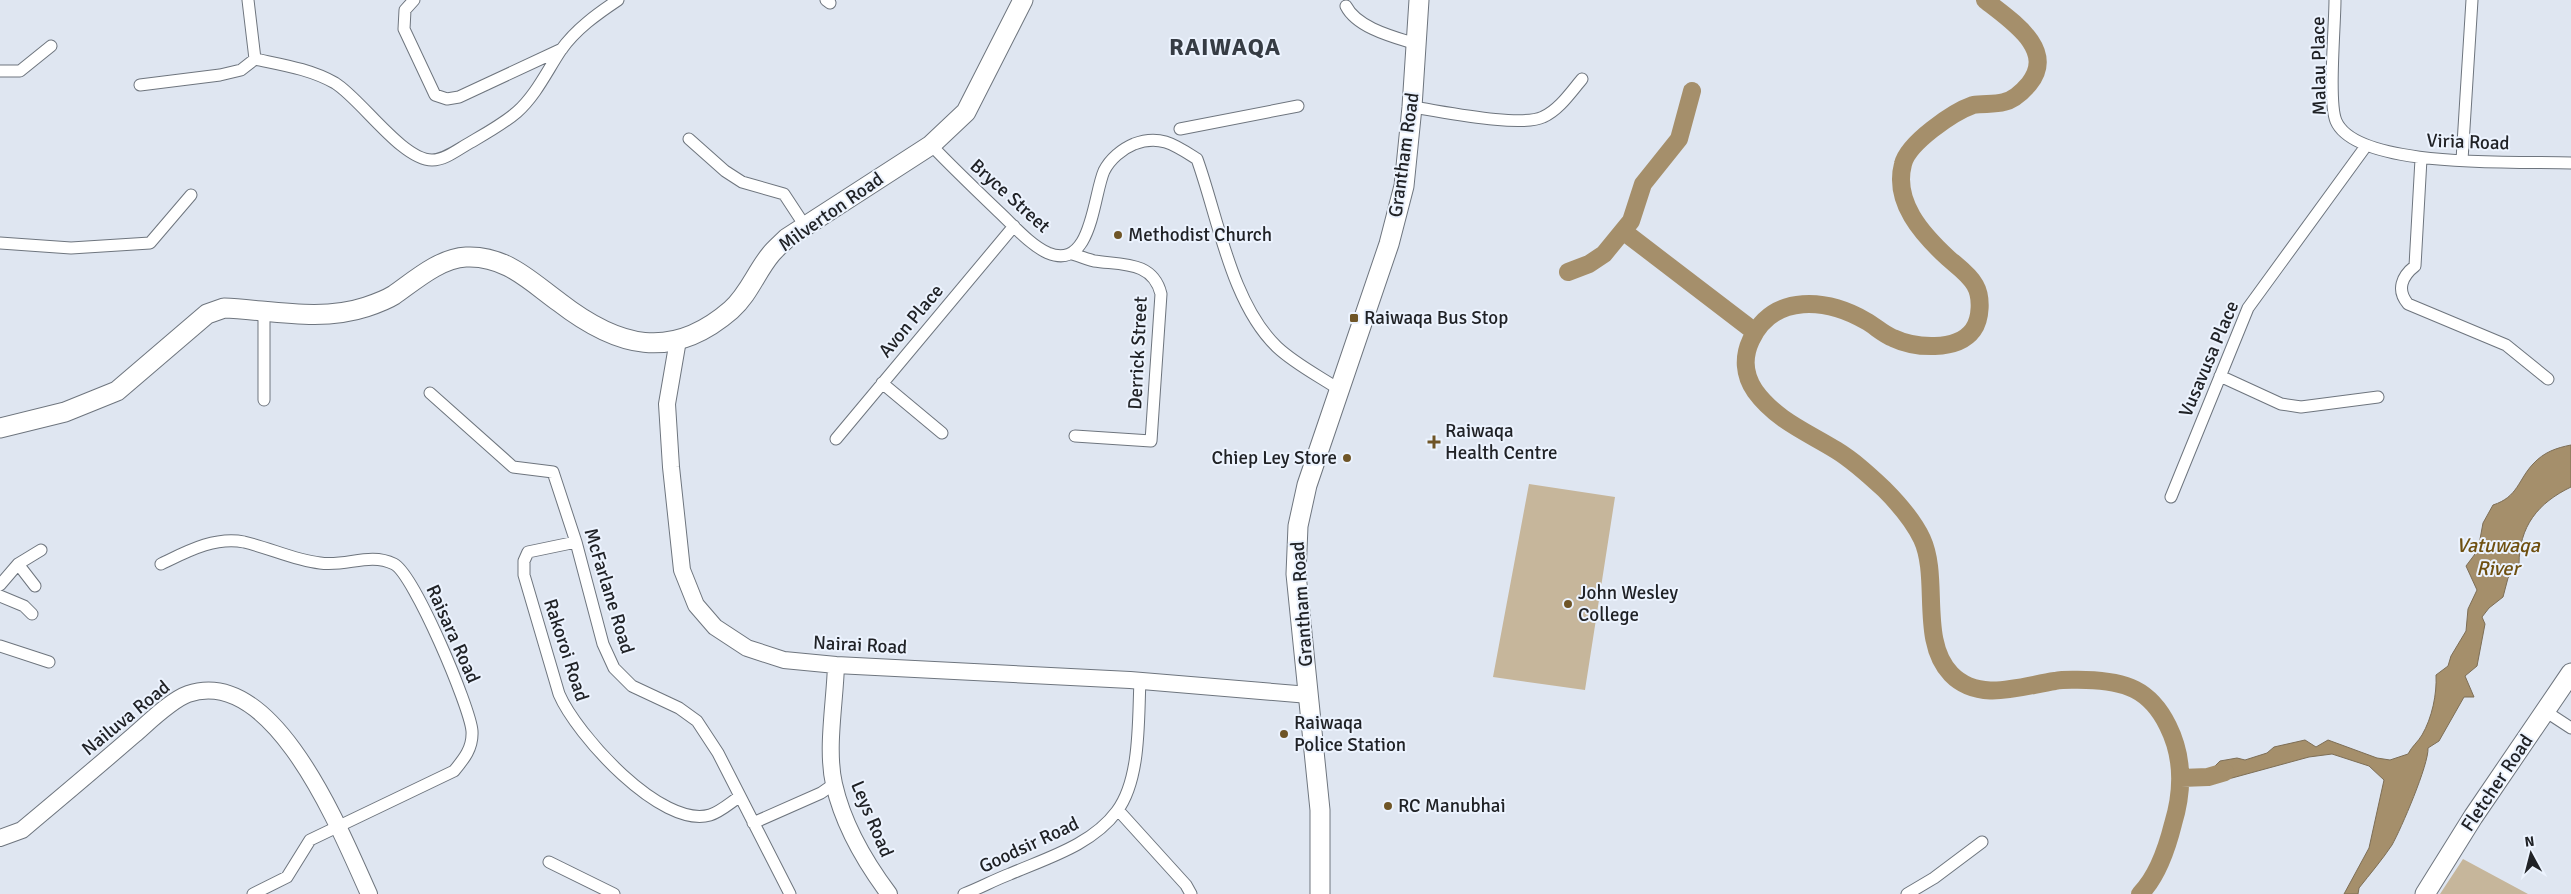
<svg xmlns="http://www.w3.org/2000/svg" width="2571" height="894" font-family="Signika,sans-serif">
<rect width="100%" height="100%" fill="#dfe6f1"/>
<!-- green -->
<path fill="#c6b69b" d="M1529 484 1615 497 1585 690 1493 677Z
M2463 859 2528 894H2440Z"/>
<!-- water -->
<path fill="#a58f6b" stroke="#7d6e56" d="M2571 445V487C2538 503 2519 526 2519 565L2508 578 2503 597 2489 608 2482 617 2485 624 2477 666 2465 676 2474 697H2464L2439 741 2428 748C2429 764 2401 829 2392 845 2382 860 2370 874 2359 888L2358 894H2344L2369 848 2384 780 2369 766 2332 754 2309 757 2232 778 2204 782 2200 772 2212 769 2220 761 2237 758 2245 760 2267 753 2274 747 2305 740 2316 747 2328 740 2377 758 2390 760 2408 754C2412 746 2418 742 2422 735 2432 718 2437 694 2436 675L2448 666 2451 656 2466 631 2468 609 2477 590 2466 566 2478 550 2483 523 2493 505C2518 497 2518 480 2533 464 2544 452 2556 448 2571 445Z"/>
<g fill="none" stroke-linecap="round" stroke-linejoin="round">
<!-- river -->
<path stroke="#a58f6b" stroke-width="18" d="M1985 0C2010 20 2057 49 2029 84 2023 91 2013 100 2004 102 1994 105 1983 103 1973 105 1953 112 1908 143 1903 164 1893 202 1922 234 1948 258 1957 266 1969 274 1975 285 1982 297 1981 319 1973 330 1957 352 1914 348 1893 338 1883 334 1875 326 1866 321 1828 299 1774 292 1751 340 1743 357 1744 375 1755 391 1776 420 1807 432 1836 450 1854 461 1869 475 1884 489 1899 504 1913 520 1922 539 1940 578 1919 641 1951 674 1979 703 2021 686 2055 681 2065 679 2075 680 2086 680 2125 681 2150 689 2168 726 2184 758 2183 791 2173 824 2167 848 2157 877 2140 894
M1623 231 1755 332
M1568 272 1589 264 1604 254 1631 221 1643 184 1679 139 1692 91
M2181 778 2208 777 2225 772"/>
<defs>
<path id="street" d="M248 0 255 59
M414 0 405 10 404 29 435 95 447 99 459 97 562 49
M826 0 830 3
M2335 0C2335 25 2328 102 2336 121 2357 170 2523 161 2571 163
M1346 6C1357 28 1394 37 1416 44
M0 71H20L51 46
M140 85 220 75 241 70 255 59C283 65 310 69 335 83 361 99 402 160 432 160 444 160 456 151 466 145 483 135 502 125 517 112 536 95 547 71 561 50 576 29 597 14 618 0
M1412 107C1441 111 1520 128 1543 117 1559 110 1571 92 1582 79
M1180 129 1298 106
M689 139 725 171 742 182 784 194 805 226
M931 145C953 168 976 190 999 212 1013 225 1030 245 1048 253 1092 271 1093 196 1104 171 1110 159 1122 149 1134 144 1160 134 1175 145 1197 159 1218 217 1231 303 1277 347 1295 364 1319 376 1340 390
M2421 159 2415 266C2402 276 2396 290 2408 304L2506 345 2548 379
M2462 160 2472 0
M0 243 71 248 150 243 191 195
M1072 254C1079 256 1087 259 1094 261 1122 265 1153 261 1161 294L1151 441 1075 436
M264 310V400
M2220 376 2281 404 2301 407 2378 397
M882 383 942 433
M430 393 513 467 553 472 576 542 603 644 614 668 632 686 679 708 697 721 718 753 790 894
M836 439 1014 226
M2171 497 2248 308 2366 146
M576 542 528 552 524 561V575L559 694C576 734 661 829 710 815 720 812 730 803 739 797
M18 564 35 586
M161 564C186 552 215 536 244 542 270 548 294 560 320 563 347 567 369 552 394 564 414 574 470 707 472 731 473 748 464 759 454 771L310 840 287 877 253 894
M0 585 18 564 41 550
M0 596 24 606 32 614
M0 646 49 662
M2545 711 2571 728
M1118 810 1186 885 1191 894
M753 823 821 793 834 784
M549 862 614 894
M964 894C980 888 994 880 1010 874 1047 858 1092 845 1117 811 1141 779 1138 719 1140 681
M1907 894 1934 878 1982 842"/>
<path id="secondary" d="M678 340 667 404 671 467 682 570 696 605 715 627 747 648 784 660 836 665 1130 680 1309 695
M836 665C835 702 826 749 834 784 843 824 865 862 889 894
M0 838 22 830C59 799 97 767 134 735 148 723 171 700 188 694 275 664 342 835 369 894"/>
<path id="primary" d="M0 428 65 412 117 391 207 314 224 308C270 310 321 322 366 307 375 304 386 300 394 295 414 281 440 258 466 257 505 255 530 281 559 302 617 347 671 362 731 310 749 294 756 272 771 254 775 249 781 244 787 238L931 145 966 112 1023 0
M1320 894V810L1296 574 1298 526 1307 485 1389 244 1404 186 1412 107 1419 0
M2425 894 2473 817 2571 673"/>
</defs>
<!-- street casing -->
<use href="#street" stroke="#6e757e" stroke-width="13"/>
<!-- secondary casing -->
<use href="#secondary" stroke="#6e757e" stroke-width="18"/>
<!-- primary casing -->
<use href="#primary" stroke="#6e757e" stroke-width="21"/>
<!-- street -->
<use href="#street" stroke="#fff" stroke-width="11"/>
<!-- secondary -->
<use href="#secondary" stroke="#fff" stroke-width="16"/>
<!-- primary -->
<use href="#primary" stroke="#fff" stroke-width="19"/>
</g>
<!-- markers -->
<g fill="#6f5527" stroke="#ecf3fe" stroke-width="2">
<circle cx="1118" cy="235" r="5"/>
<rect x="1349" y="313" width="10" height="10" rx="2.5"/>
<path d="M1431.5 434.5h5v5h5v5h-5v5h-5v-5h-5v-5h5z"/>
<circle cx="1347" cy="458" r="5"/>
<circle cx="1568" cy="604" r="5"/>
<circle cx="1284" cy="734" r="5"/>
<circle cx="1388" cy="806" r="5"/>
</g>
<g text-anchor="middle" dominant-baseline="central" stroke-width="4" stroke-linejoin="round" paint-order="stroke">
<!-- street labels -->
<g font-size="19" fill="#202226" stroke="#ecf3fe">
<text transform="translate(2319 66) rotate(-91)">Malau Place</text>
<text transform="translate(2468 142) rotate(2)">Viria Road</text>
<text transform="translate(1404 155) rotate(-82)">Grantham Road</text>
<text transform="translate(1010 196) rotate(42)">Bryce Street</text>
<text transform="translate(831 212) rotate(-35)">Milverton Road</text>
<text transform="translate(911 321) rotate(-50)">Avon Place</text>
<text transform="translate(1138 353) rotate(-87)">Derrick Street</text>
<text transform="translate(2209 359) rotate(-67)">Vusavusa Place</text>
<text transform="translate(609 591) rotate(73)">McFarlane Road</text>
<text transform="translate(1302 604) rotate(-94)">Grantham Road</text>
<text transform="translate(453 634) rotate(66)">Raisara Road</text>
<text transform="translate(860 645) rotate(3)">Nairai Road</text>
<text transform="translate(566 650) rotate(72)">Rakoroi Road</text>
<text transform="translate(126 718) rotate(-39)">Nailuva Road</text>
<text transform="translate(2497 783) rotate(-56)">Fletcher Road</text>
<text transform="translate(872 819) rotate(67)">Leys Road</text>
<text transform="translate(1029 845) rotate(-25)">Goodsir Road</text>
</g>
<!-- poi labels -->
<g font-size="19" fill="#202226" stroke="#ecf3fe" text-anchor="start">
<text x="1128" y="235">Methodist Church</text>
<text x="1364" y="318">Raiwaqa Bus Stop</text>
<text x="1445" y="431">Raiwaqa<tspan x="1445" dy="22">Health Centre</tspan></text>
<text x="1337" y="458" text-anchor="end">Chiep Ley Store</text>
<text x="1578" y="593">John Wesley<tspan x="1578" dy="22">College</tspan></text>
<text x="1294" y="723">Raiwaqa<tspan x="1294" dy="22">Police Station</tspan></text>
<text x="1398" y="806">RC Manubhai</text>
</g>
<!-- water labels -->
<g font-size="20" font-style="italic" fill="#6f5010" stroke="#ecf3fe">
<text x="2498" y="545">Vatuwaqa<tspan x="2498" dy="23">River</tspan></text>
</g>
<!-- district labels -->
<g font-size="24" font-weight="bold" letter-spacing="1" fill="#363c44" stroke="#ecf3fe">
<text x="1225" y="47">RAIWAQA</text>
</g>
</g>
<!-- north arrow -->
<g transform="translate(2531 854) rotate(353)" stroke="#ecf3fe" stroke-width="4" paint-order="stroke">
<path d="M0-4L9 19L0 12L-9 19Z" fill="#202226"/>
<text y="-8" font-size="14" font-weight="bold" text-anchor="middle" fill="#202226">N</text>
</g>
</svg>
